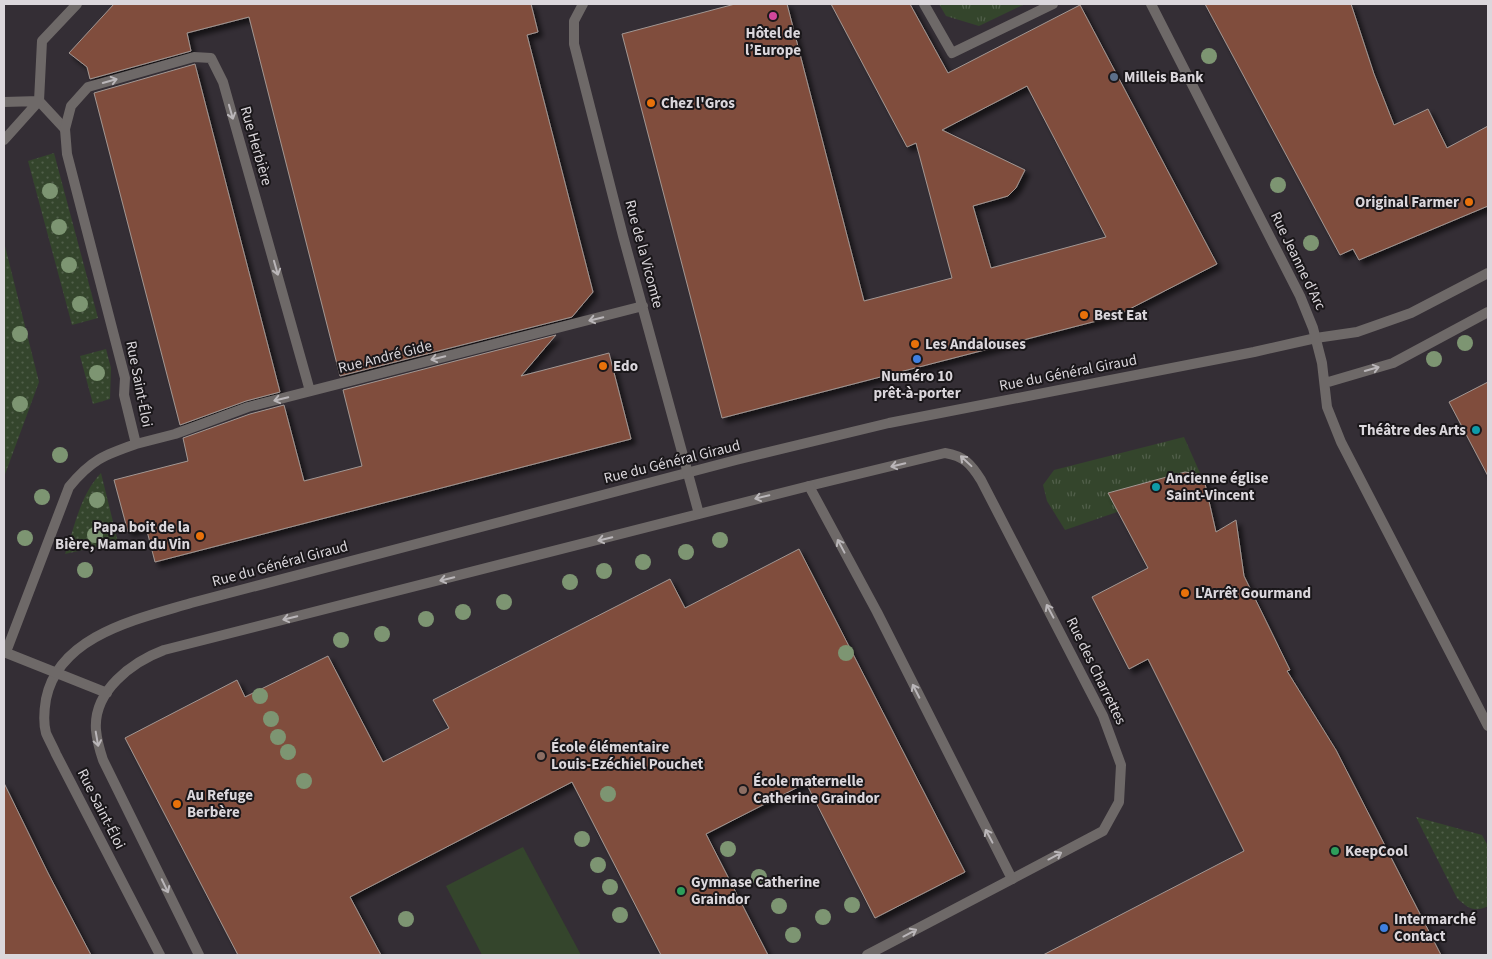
<svg xmlns="http://www.w3.org/2000/svg" width="1492" height="959" font-family="'Source Sans 3',sans-serif">
<defs>
<pattern id="grass-tufts" width="24" height="20" patternUnits="userSpaceOnUse" patternTransform="scale(1.25)"><rect width="24" height="20" fill="#34452c"/><path d="M3 7l-1-3M5 7V3M7 7l1-3M15 17l-1-3M17 17v-4M19 17l1-3" fill="none" stroke="#515f4a"/></pattern>
<pattern id="garden-dots" width="8" height="8" patternUnits="userSpaceOnUse" patternTransform="scale(1.25)"><rect width="8" height="8" fill="#34452c"/><path d="M2 2h.1M6 6h.1" fill="none" stroke="#515f4a" stroke-width="1.8" stroke-linecap="round"/></pattern>
<filter id="shadow"><feDropShadow dx="4.5" dy="4.5" stdDeviation="2.5" flood-color="#0009"/></filter>
</defs>
<rect width="100%" height="100%" fill="#342e35"/>
<!-- grass -->
<path fill="url(#grass-tufts)" d="M939 4H1025L979 26 946 16Z
M1184 437 1204 482 1065 530 1047 501 1043 485 1054 470Z"/>
<!-- garden -->
<path fill="url(#garden-dots)" d="M54 153 98 318 72 325 28 161Z
M4 242 39 382 4 477Z
M106 349 111 368 110 399 93 404 80 356Z
M101 473 118 542 65 554C75 526 80 495 101 473Z
M1416 817 1482 835 1488 846V906C1475 913 1467 908 1457 898Z"/>
<!-- pitch -->
<path fill="#34452c" d="M523 847 581 955H482L446 886Z"/>
<!-- building -->
<path fill="#804d3c" stroke="#a29793" fill-rule="evenodd" filter="url(#shadow)" d="M114 4H531L538 32 527 35 593 292 572 317 340 376 249 17 187 33 191 51 90 79 87 67 69 53Z
M735 4H787L864 301 952 278 916 143 907 147 831 4H910L948 73 1080 5 1217 264 1116 316 722 418 622 34ZM1027 86 1106 237 991 268 973 206 1008 196 1016 188 1025 170 942 130Z
M1205 4H1351L1374 74 1394 125 1428 109 1447 148 1488 126V206L1359 260 1353 249 1340 255Z
M195 64 280 392 246 401 180 425 94 93Z
M556 335 521 376 609 353 631 439 155 562 146 527 128 532 114 480 188 461 183 438 250 414 284 405 304 481 362 466 343 390Z
M1488 382V476L1449 402Z
M1185 472 1203 475 1216 532 1236 520 1244 576 1290 670 1287 671 1336 750 1441 955H1043L1244 851 1148 659 1129 669 1092 597 1148 568 1108 493Z
M799 549 965 872 875 918 806 783 706 834 768 955H661L572 782 350 897 381 955H238L125 738 237 680 245 697 328 656 383 762 449 728 433 700 670 579 685 608Z
M4 783 48 873 91 955H4Z"/>
<g fill="none" stroke-linecap="round" stroke-linejoin="round">
<!-- service -->
<path stroke="#6e6968" stroke-width="10" d="M809 486 945 453C964 456 971 464 981 480L1103 716 1121 765 1119 802 1103 831 1012 879
M160 955 56 754C53 747 49 740 46 733 43 722 44 711 46 699 59 635 138 619 191 603L736 460 889 423 1254 352 1316 338 1357 332 1411 313 1488 273"/>
<!-- pedestrian -->
<path stroke="#6e6968" stroke-width="10" d="M924 4 952 53 1053 4
M4 102 39 101 42 41 77 4
M4 140 39 101 65 129"/>
<!-- minor -->
<path stroke="#6e6968" stroke-width="10" d="M583 4 574 21V44L623 236 699 514
M1151 4 1300 296 1313 328 1322 363 1327 407 1341 442 1488 726
M1325 383 1393 363 1488 312
M136 444 175 434 248 407 643 306
M4 652 107 693
M6 652 69 487C91 460 104 455 136 444L124 395 125 378 67 154 65 129 71 106 88 87 194 57 211 58 223 82 310 391
M199 955 103 760C100 751 97 741 96 730 93 691 132 662 164 650L809 486 877 612 1012 879 867 955"/>
</g>
<!-- trees -->
<g fill="#7d9572">
<circle cx="1209" cy="56" r="8"/>
<circle cx="1278" cy="185" r="8"/>
<circle cx="50" cy="191" r="8"/>
<circle cx="59" cy="227" r="8"/>
<circle cx="1311" cy="243" r="8"/>
<circle cx="69" cy="265" r="8"/>
<circle cx="80" cy="304" r="8"/>
<circle cx="20" cy="334" r="8"/>
<circle cx="1465" cy="343" r="8"/>
<circle cx="1434" cy="359" r="8"/>
<circle cx="97" cy="373" r="8"/>
<circle cx="20" cy="404" r="8"/>
<circle cx="60" cy="455" r="8"/>
<circle cx="42" cy="497" r="8"/>
<circle cx="97" cy="500" r="8"/>
<circle cx="95" cy="535" r="8"/>
<circle cx="25" cy="538" r="8"/>
<circle cx="720" cy="540" r="8"/>
<circle cx="686" cy="552" r="8"/>
<circle cx="643" cy="562" r="8"/>
<circle cx="85" cy="570" r="8"/>
<circle cx="604" cy="571" r="8"/>
<circle cx="570" cy="582" r="8"/>
<circle cx="504" cy="602" r="8"/>
<circle cx="463" cy="612" r="8"/>
<circle cx="426" cy="619" r="8"/>
<circle cx="382" cy="634" r="8"/>
<circle cx="341" cy="640" r="8"/>
<circle cx="846" cy="653" r="8"/>
<circle cx="260" cy="696" r="8"/>
<circle cx="271" cy="719" r="8"/>
<circle cx="278" cy="737" r="8"/>
<circle cx="288" cy="752" r="8"/>
<circle cx="304" cy="781" r="8"/>
<circle cx="608" cy="794" r="8"/>
<circle cx="582" cy="839" r="8"/>
<circle cx="728" cy="849" r="8"/>
<circle cx="598" cy="865" r="8"/>
<circle cx="759" cy="877" r="8"/>
<circle cx="610" cy="887" r="8"/>
<circle cx="852" cy="905" r="8"/>
<circle cx="779" cy="906" r="8"/>
<circle cx="620" cy="915" r="8"/>
<circle cx="823" cy="917" r="8"/>
<circle cx="406" cy="919" r="8"/>
<circle cx="793" cy="935" r="8"/>
</g>
<!-- one-way arrows -->
<defs><path id="oneway-shaft" d="M-6 0H5M1.5-3L5.5 0L1.5 3" fill="none" stroke-width="1.6" stroke-linecap="round" stroke-linejoin="round" transform="scale(1.25)"/></defs>
<g stroke="#bab6b9">
<use href="#oneway-shaft" transform="translate(110 81) rotate(-16)"/>
<use href="#oneway-shaft" transform="translate(231 112) rotate(74)"/>
<use href="#oneway-shaft" transform="translate(276 268) rotate(74)"/>
<use href="#oneway-shaft" transform="translate(596 319) rotate(166)"/>
<use href="#oneway-shaft" transform="translate(438 358) rotate(166)"/>
<use href="#oneway-shaft" transform="translate(1372 369) rotate(-16)"/>
<use href="#oneway-shaft" transform="translate(281 399) rotate(166)"/>
<use href="#oneway-shaft" transform="translate(966 461) rotate(-137)"/>
<use href="#oneway-shaft" transform="translate(898 465) rotate(166)"/>
<use href="#oneway-shaft" transform="translate(762 497) rotate(167)"/>
<use href="#oneway-shaft" transform="translate(605 539) rotate(166)"/>
<use href="#oneway-shaft" transform="translate(841 546) rotate(-118)"/>
<use href="#oneway-shaft" transform="translate(447 579) rotate(166)"/>
<use href="#oneway-shaft" transform="translate(1050 611) rotate(-118)"/>
<use href="#oneway-shaft" transform="translate(290 618) rotate(166)"/>
<use href="#oneway-shaft" transform="translate(916 691) rotate(-117)"/>
<use href="#oneway-shaft" transform="translate(97 739) rotate(80)"/>
<use href="#oneway-shaft" transform="translate(989 836) rotate(-118)"/>
<use href="#oneway-shaft" transform="translate(1055 856) rotate(-28)"/>
<use href="#oneway-shaft" transform="translate(165 886) rotate(64)"/>
<use href="#oneway-shaft" transform="translate(910 933) rotate(-28)"/>
</g>
<!-- markers -->
<circle fill="#d1479c" stroke="#1a171a" stroke-width="2" cx="773" cy="16" r="5"/>
<circle fill="#5c6f8a" stroke="#1a171a" stroke-width="2" cx="1114" cy="77" r="5"/>
<g fill="#e8710a" stroke="#1a171a" stroke-width="2">
<circle cx="651" cy="103" r="5"/>
<circle cx="1469" cy="202" r="5"/>
<circle cx="1084" cy="315" r="5"/>
<circle cx="915" cy="344" r="5"/>
<circle cx="603" cy="366" r="5"/>
<circle cx="200" cy="536" r="5"/>
<circle cx="1185" cy="593" r="5"/>
<circle cx="177" cy="804" r="5"/>
</g>
<g fill="#3f7fe0" stroke="#1a171a" stroke-width="2">
<circle cx="917" cy="359" r="5"/>
<circle cx="1384" cy="928" r="5"/>
</g>
<g fill="#0f9aa8" stroke="#1a171a" stroke-width="2">
<circle cx="1476" cy="430" r="5"/>
<circle cx="1156" cy="487" r="5"/>
</g>
<g fill="#8d6e63" stroke="#1a171a" stroke-width="2">
<circle cx="541" cy="756" r="5"/>
<circle cx="743" cy="790" r="5"/>
</g>
<g fill="#2e9e5b" stroke="#1a171a" stroke-width="2">
<circle cx="1335" cy="851" r="5"/>
<circle cx="681" cy="891" r="5"/>
</g>
<g text-anchor="middle" dominant-baseline="central" stroke-width="4" stroke-linejoin="round" paint-order="stroke">
<!-- poi labels -->
<g font-size="15" font-weight="bold" fill="#dbd7dc" stroke="#1a171a" text-anchor="start">
<text x="773" y="33" text-anchor="middle">Hôtel de<tspan x="773" dy="17">l’Europe</tspan></text>
<text x="1124" y="77">Milleis Bank</text>
<text x="661" y="103">Chez l'Gros</text>
<text x="1459" y="202" text-anchor="end">Original Farmer</text>
<text x="1094" y="315">Best Eat</text>
<text x="925" y="344">Les Andalouses</text>
<text x="613" y="366">Edo</text>
<text x="917" y="376" text-anchor="middle">Numéro 10<tspan x="917" dy="17">prêt-à-porter</tspan></text>
<text x="1466" y="430" text-anchor="end">Théâtre des Arts</text>
<text x="1166" y="478">Ancienne église<tspan x="1166" dy="17">Saint-Vincent</tspan></text>
<text x="190" y="527" text-anchor="end">Papa boit de la<tspan x="190" dy="17">Bière, Maman du Vin</tspan></text>
<text x="1195" y="593">L'Arrêt Gourmand</text>
<text x="551" y="747">École élémentaire<tspan x="551" dy="17">Louis-Ezéchiel Pouchet</tspan></text>
<text x="753" y="781">École maternelle<tspan x="753" dy="17">Catherine Graindor</tspan></text>
<text x="187" y="795">Au Refuge<tspan x="187" dy="17">Berbère</tspan></text>
<text x="1345" y="851">KeepCool</text>
<text x="691" y="882">Gymnase Catherine<tspan x="691" dy="17">Graindor</tspan></text>
<text x="1394" y="919">Intermarché<tspan x="1394" dy="17">Contact</tspan></text>
</g>
<!-- street labels -->
<g font-size="15" fill="#dbd7dc" stroke="#1a171a">
<text transform="translate(256 146) rotate(74)">Rue Herbière</text>
<text transform="translate(644 254) rotate(75)">Rue de la Vicomte</text>
<text transform="translate(1298 261) rotate(64)">Rue Jeanne d'Arc</text>
<text transform="translate(385 357) rotate(-14)">Rue André Gide</text>
<text transform="translate(1068 373) rotate(-11)">Rue du Général Giraud</text>
<text transform="translate(139 384) rotate(79)">Rue Saint-Éloi</text>
<text transform="translate(672 462) rotate(-14)">Rue du Général Giraud</text>
<text transform="translate(280 564) rotate(-15)">Rue du Général Giraud</text>
<text transform="translate(1096 671) rotate(64)">Rue des Charrettes</text>
<text transform="translate(101 809) rotate(63)">Rue Saint-Éloi</text>
</g>
</g>
<!-- border -->
<rect width="1492" height="959" fill="none" stroke="#dbd7dc" stroke-width="10"/>
</svg>
